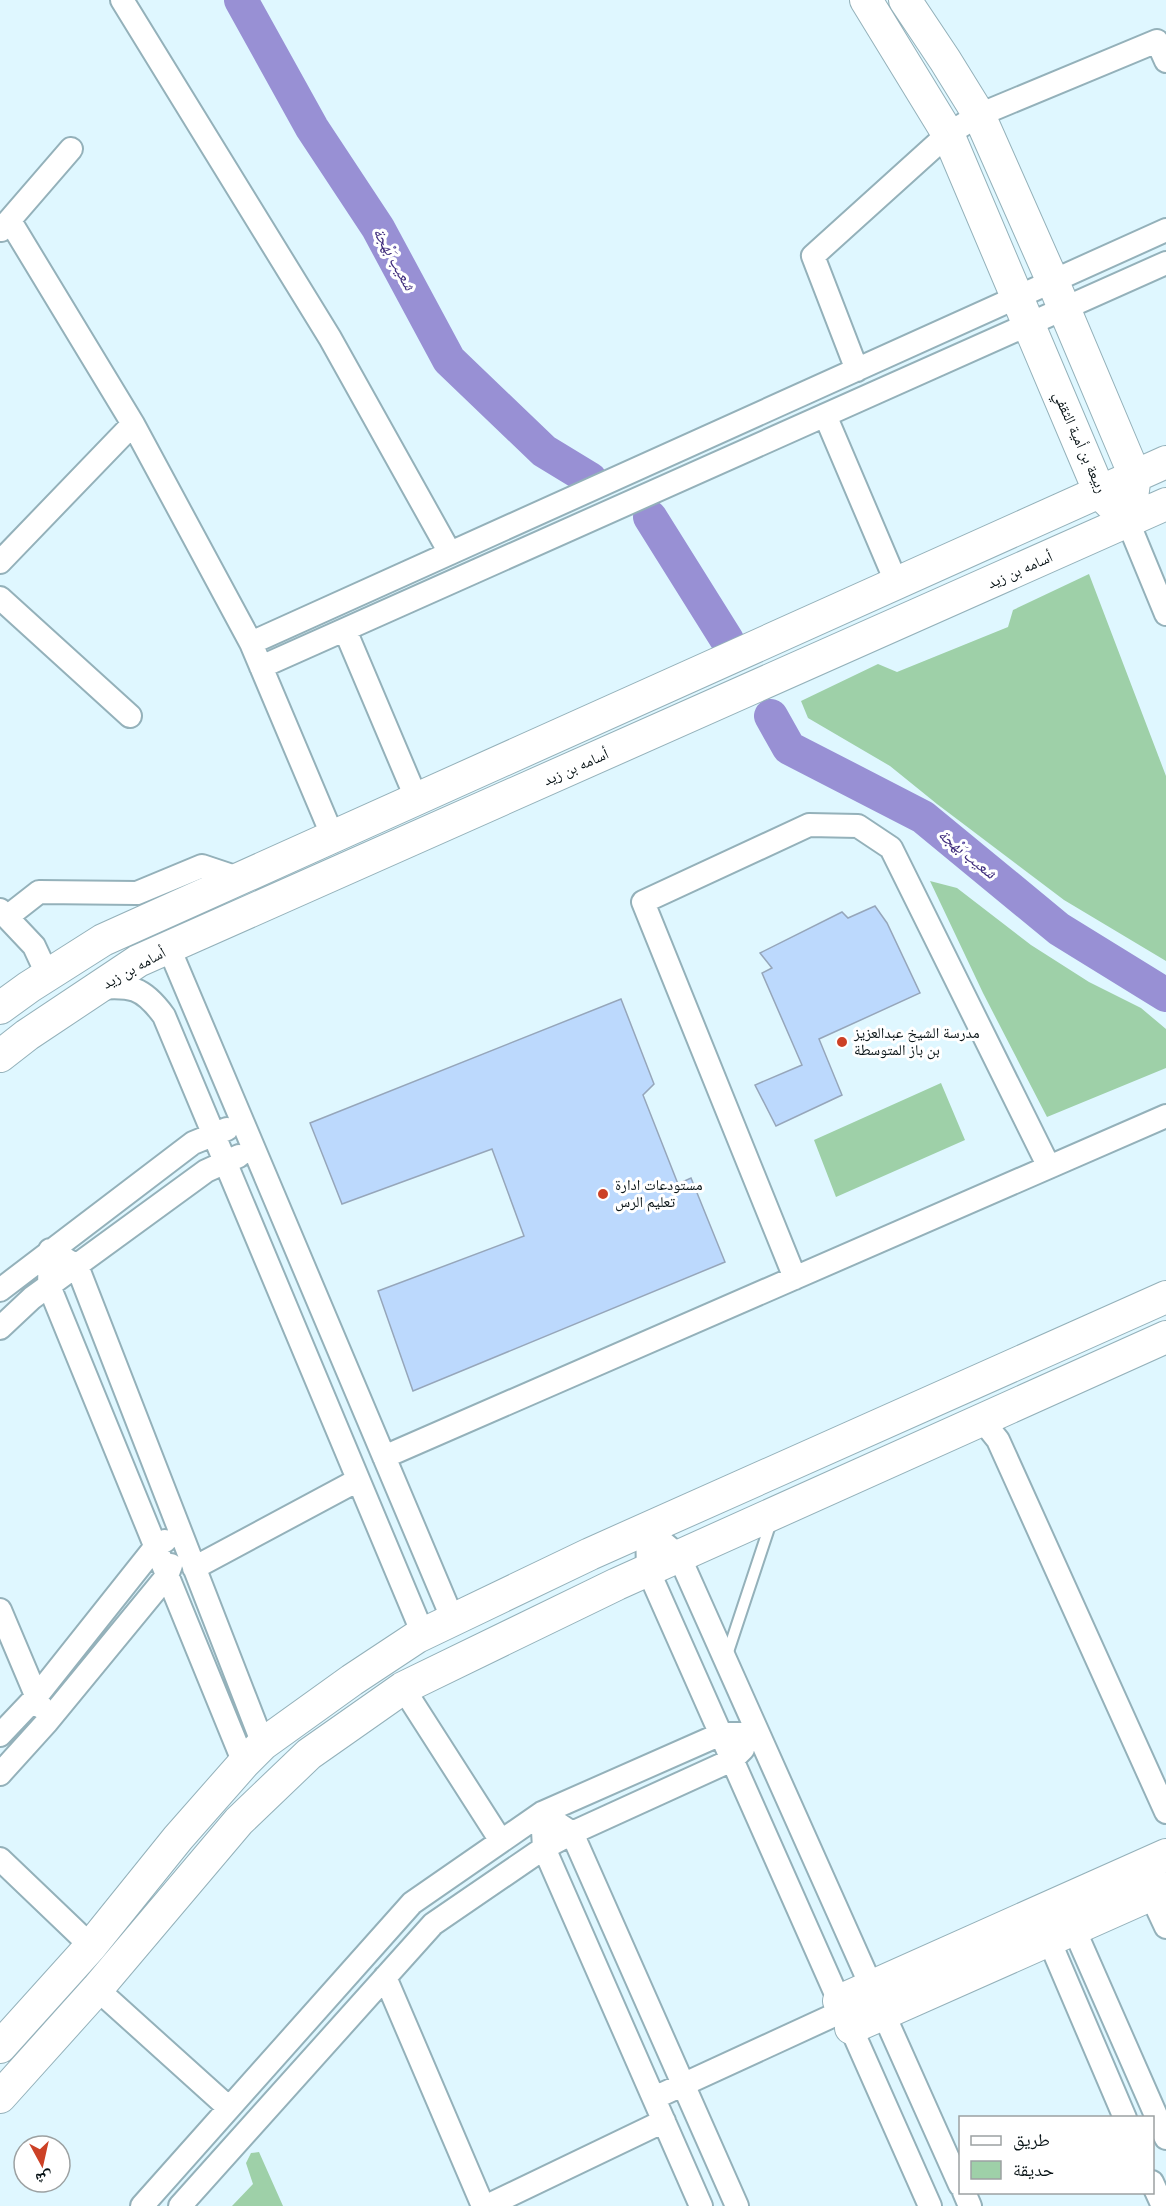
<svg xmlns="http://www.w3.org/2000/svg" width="1166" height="2206" font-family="'Nunito Sans','Noto Naskh Arabic',sans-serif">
<rect width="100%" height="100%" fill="#dff7ff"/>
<!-- green -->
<path fill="#9ed0a8" d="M1089 574 1166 776V961L1064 900 937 804 890 766 808 718 801 701 878 664 897 672 1008 627 1013 610Z
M930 881 957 888 1031 945 1089 982 1141 1008 1166 1029V1068L1047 1117 983 993Z
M941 1083 965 1140 836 1197 814 1140Z
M259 2152 283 2206H232L253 2184 246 2163 251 2153Z"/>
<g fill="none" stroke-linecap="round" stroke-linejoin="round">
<!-- river -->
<path stroke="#9890d4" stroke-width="34" d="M241 0 312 128 378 228 449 360 544 451 590 479
M650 517 727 640
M771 716 789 748 923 817 1059 929 1166 995"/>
</g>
<!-- building -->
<path fill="#bcd9fd" stroke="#96a6ba" stroke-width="1.5" d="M875 906 887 923 920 993 819 1039 842 1095 776 1126 755 1085 802 1065 762 973 772 968 760 953 842 912 848 918Z
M621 999 654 1084 643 1095 678 1184 691 1178 725 1262 413 1391 378 1291 524 1236 492 1149 342 1204 310 1123Z"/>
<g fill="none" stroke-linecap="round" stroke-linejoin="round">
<defs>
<path id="lane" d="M726 1658 771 1522"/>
<path id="street" d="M122 0 330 338 450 553
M10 221 133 424 251 643 333 837
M1 230 71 149
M857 370 813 256 948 134 979 115 1157 41 1166 61
M825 415 897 584
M1128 522 1166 614
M0 562 133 424
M0 598 130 716
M345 630 417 800
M251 643 1166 230
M261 667 1166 263
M0 910 34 946 48 976
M7 917 39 892 137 893 202 866 241 879
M169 948 453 1620
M97 988C131 985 143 987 164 1016L423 1634
M795 1278 643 902 809 825 858 826 891 848 1049 1167
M0 1290 193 1143 227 1129
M0 1328 32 1298 206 1171 239 1156
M982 1420 998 1440 1166 1812
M384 1457 1166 1116
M194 1568 358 1480
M0 1610 41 1707
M403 1688 501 1841
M0 1735 36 1697 156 1546 165 1541
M244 1763 49 1286 50 1250 77 1266 263 1744
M0 1774 47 1722 167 1576 171 1565
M0 1859 91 1946
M1151 1895 1166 1927
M1074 1929 1166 2138
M1049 1940 1125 2118
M385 1977 483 2206
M97 1989 229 2108
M654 2098 843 2011
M1152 2182 1163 2206
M964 2192 970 2206
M142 2206 412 1903 542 1813 721 1734H757
M180 2206 433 1924 544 1848 572 1833 732 1760 743 1749
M487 2206 664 2121
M701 2206 544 1848 542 1813 572 1833 737 2206
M930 2206 648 1570 647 1529 679 1556 960 2185"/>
<path id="secondary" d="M866 0 948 134 1100 493 1115 508
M905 0 945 60 979 115 1053 282 1135 476 1132 497
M0 1008 29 987 103 940 1166 462
M0 1056 27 1035 138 961 1166 504
M839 2001 1166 1855
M851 2028 1166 1888
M0 2047 91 1946 178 1838 244 1763 263 1744 352 1680 417 1637 590 1554 1166 1297
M0 2097 97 1989 239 1821 309 1754 403 1688 617 1584 1166 1337"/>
</defs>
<!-- lane casing -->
<use href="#lane" stroke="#94b1ba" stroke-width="14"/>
<!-- street casing -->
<use href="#street" stroke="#94b1ba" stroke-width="26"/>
<!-- secondary casing -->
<use href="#secondary" stroke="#94b1ba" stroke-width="34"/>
<!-- lane -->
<use href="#lane" stroke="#fff" stroke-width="10"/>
<!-- street -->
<use href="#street" stroke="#fff" stroke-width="22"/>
<!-- secondary -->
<use href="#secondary" stroke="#fff" stroke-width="32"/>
</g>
<!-- markers -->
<g fill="#cc4126" stroke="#fff" stroke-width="2">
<circle cx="842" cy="1042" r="6"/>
<circle cx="603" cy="1194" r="6"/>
</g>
<g text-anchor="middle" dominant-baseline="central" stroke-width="6" stroke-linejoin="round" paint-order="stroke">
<!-- street labels -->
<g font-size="15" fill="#081316" stroke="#fff">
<text transform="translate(1080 442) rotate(66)">ربيعة بن أمية الثقفي</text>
<text transform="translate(1020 570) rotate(-24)">أسامه بن زيد</text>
<text transform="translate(576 767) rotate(-24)">أسامه بن زيد</text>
<text transform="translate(134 968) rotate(-29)">أسامه بن زيد</text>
</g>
<!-- poi labels -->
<g font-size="15" fill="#081316" stroke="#fff" text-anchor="start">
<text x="854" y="1033">مدرسة الشيخ عبدالعزيز<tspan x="854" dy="17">بن باز المتوسطة</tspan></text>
<text x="615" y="1185">مستودعات ادارة<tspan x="615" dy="17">تعليم الرس</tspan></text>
</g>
<!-- water labels -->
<g font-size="16" font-style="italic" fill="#3f2c7c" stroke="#fff">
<text transform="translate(394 259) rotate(61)">شعيب بَهْجة</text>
<text transform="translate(967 854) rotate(39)">شعيب بَهْجة</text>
</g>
</g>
<!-- legend -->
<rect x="959" y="2116" width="195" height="78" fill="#ffffff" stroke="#9ca1a2" stroke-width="1.5"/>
<rect x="971" y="2136" width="30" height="9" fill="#ffffff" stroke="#9ca1a2" stroke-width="1.5"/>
<text x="1013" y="2146" font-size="18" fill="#081316">طريق</text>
<rect x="971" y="2161" width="30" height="18" fill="#9ed0a8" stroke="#9ca1a2" stroke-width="1.5"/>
<text x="1013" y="2176" font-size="18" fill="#081316">حديقة</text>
<!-- north arrow -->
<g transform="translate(42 2164) rotate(172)"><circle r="28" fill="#ffffff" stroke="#9ca1a2" stroke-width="1.5"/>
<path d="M0-4.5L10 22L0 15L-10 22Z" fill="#cc4126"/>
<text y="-9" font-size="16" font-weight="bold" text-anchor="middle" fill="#081316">ش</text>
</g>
</svg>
